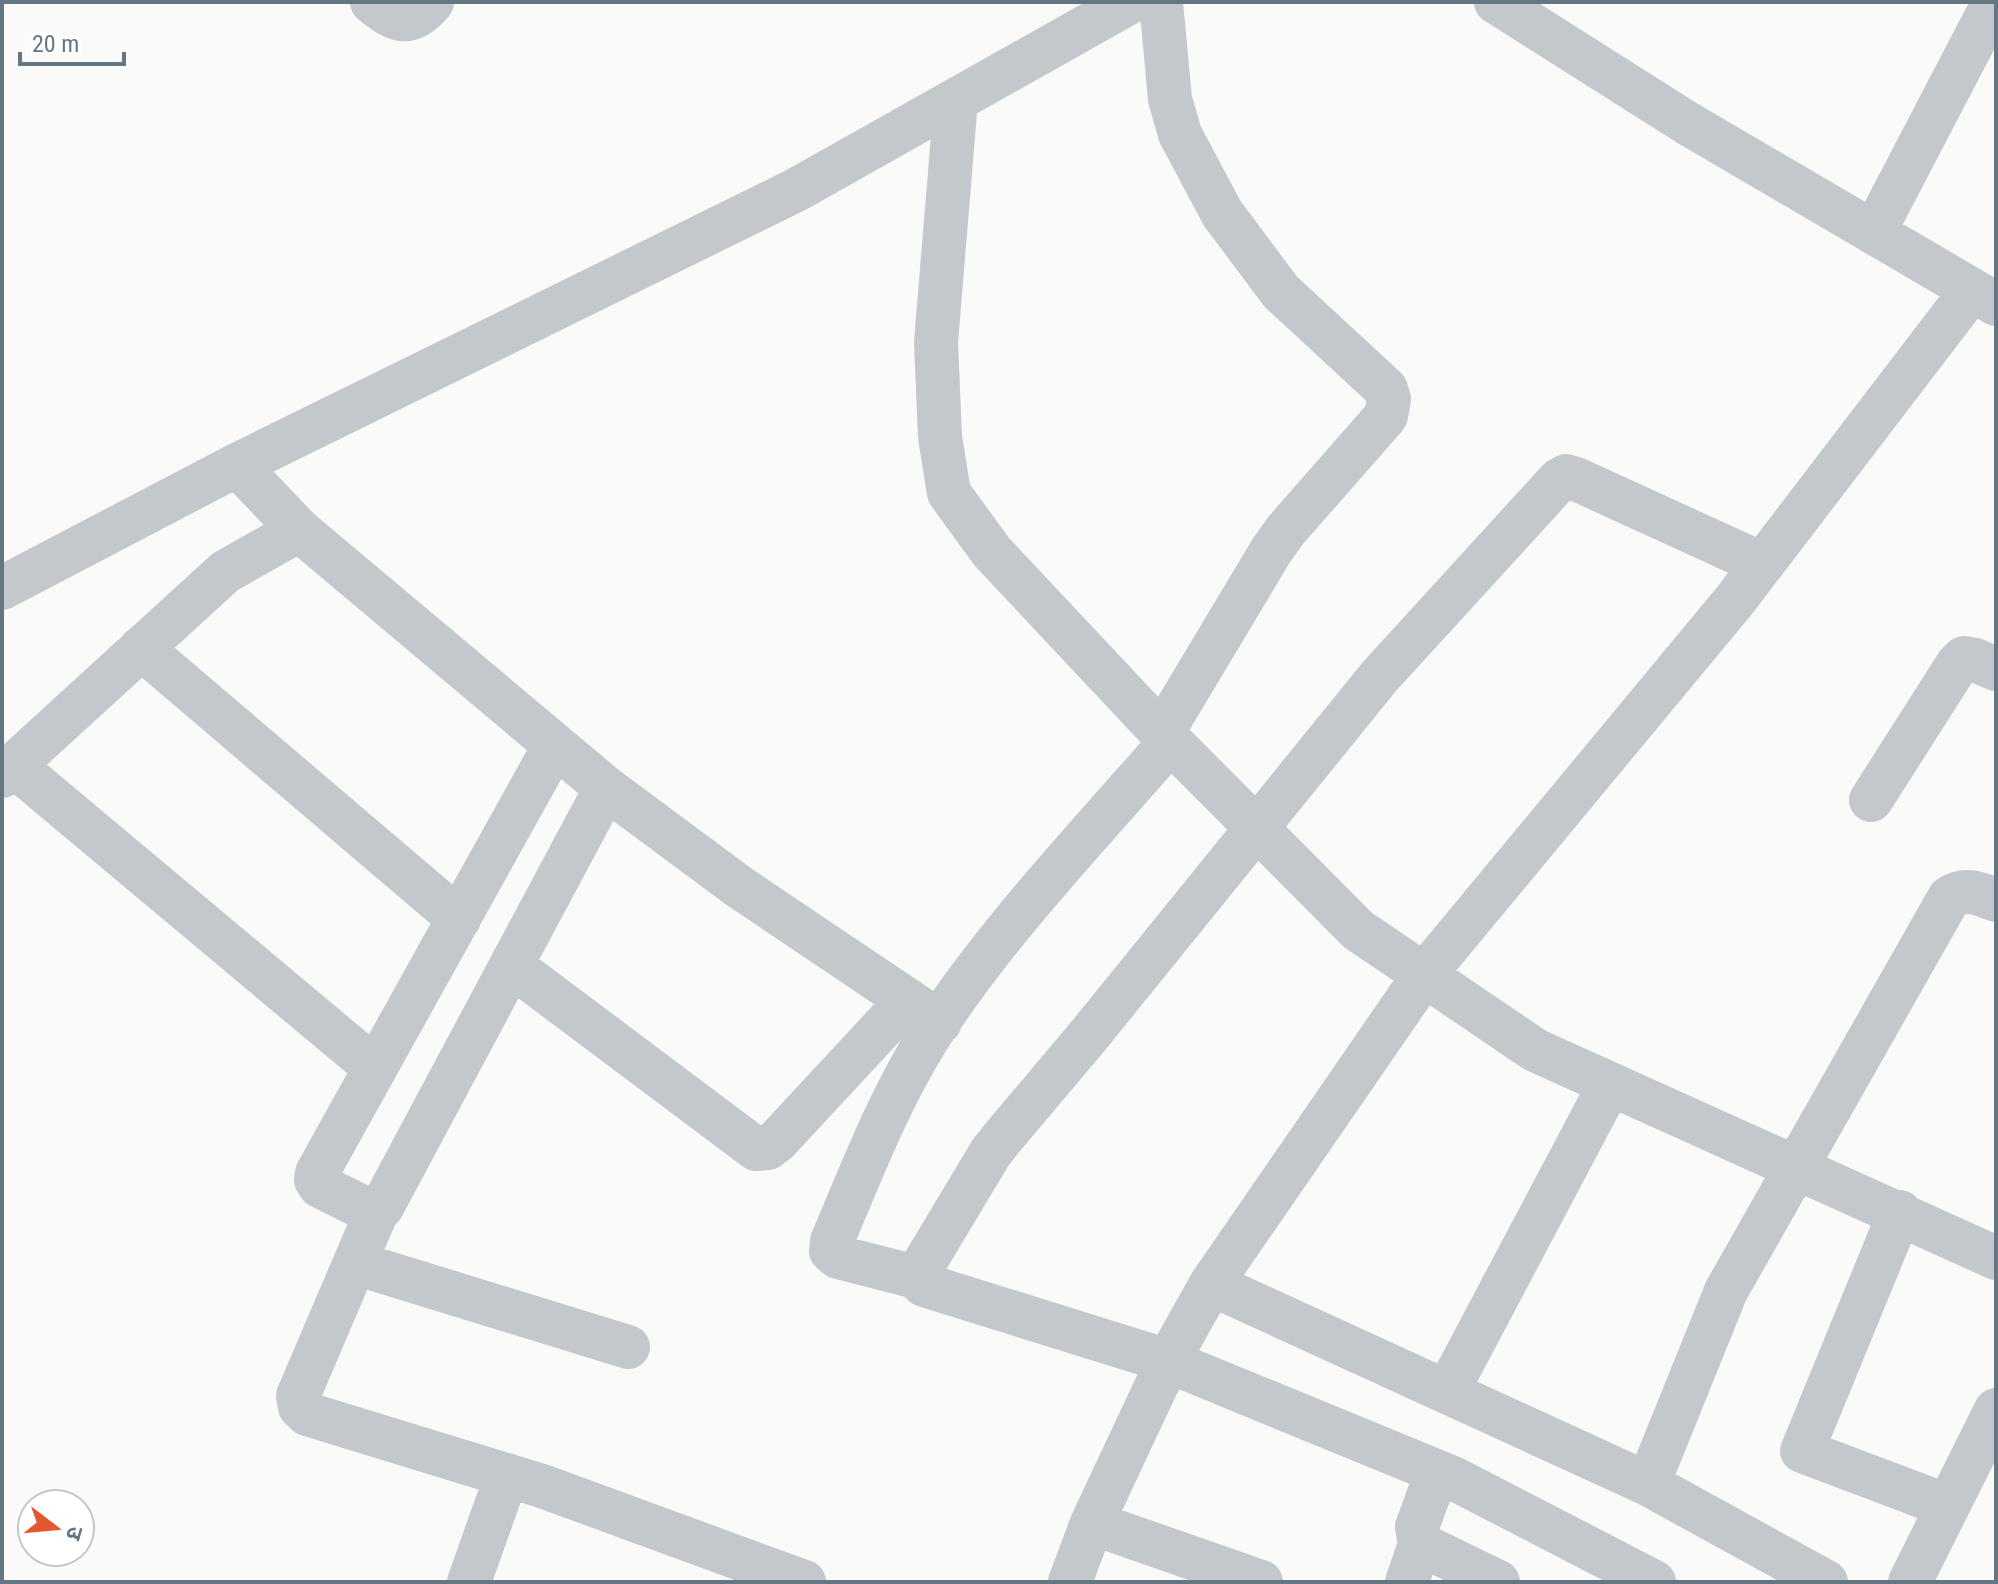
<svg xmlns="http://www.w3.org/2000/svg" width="1998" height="1584" font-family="'Roboto Condensed','Noto Sans Devanagari',sans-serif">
<rect width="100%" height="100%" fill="#fafaf8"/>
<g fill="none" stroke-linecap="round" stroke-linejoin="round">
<!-- minor -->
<path stroke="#c3c8cc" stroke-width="44" d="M372 2C396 22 410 28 432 2
M1161 2 1170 99 1180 134 1222 213 1281 292 1386 389 1389 399 1386 416 1286 530 1271 551 1162 733
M1496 2 1687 123 1996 304
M956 100 936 342 940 437 949 493 992 552 1162 733 1358 930 1535 1050 1996 1258
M1874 232 1994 2
M237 465 299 530 606 788 738 886 940 1022
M2 588 237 465 796 190 1130 2
M141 648 459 919
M555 745 317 1173 316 1180 320 1186 370 1211H377L382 1207 606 788
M13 765 375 1068
M2 776 225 572 299 530
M1871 800 1957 665 1964 658 1975 660 1996 669
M512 966 756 1149 768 1148 777 1141 908 1000
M377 1211 298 1396 300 1407 307 1414 542 1486 804 1582
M1900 1212 1802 1451 1948 1506
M355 1263 628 1347
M916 1277 838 1257 831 1251 832 1241C861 1173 888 1102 928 1038 995 933 1089 836 1170 742
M1211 1284 1648 1484 1826 1582
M1448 1390 1610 1084
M1437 1472 1417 1527 1420 1544 1498 1582
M1648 1484 1726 1291 1949 898C1965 887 1978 893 1996 900
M1092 1523 1168 1361 1211 1284 1424 975 1735 600 1972 290
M469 1582 507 1475
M1070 1582 1092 1523 1261 1582
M1407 1582 1420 1544
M1654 1582 1453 1478 1168 1361 924 1285 916 1277 991 1152 1003 1137 1089 1035 1379 677 1559 480 1566 476 1576 479 1762 564
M1910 1582 1996 1410"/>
</g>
<!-- border -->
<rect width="1998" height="1584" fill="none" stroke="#657683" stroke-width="8"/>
<!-- north arrow -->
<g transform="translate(56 1528) rotate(106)"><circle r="38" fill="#ffffff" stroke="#c1c8cd" stroke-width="2"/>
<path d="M0-6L14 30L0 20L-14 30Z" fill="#e4572e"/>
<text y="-12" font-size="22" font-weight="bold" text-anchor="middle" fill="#657683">उ</text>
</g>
<!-- scale -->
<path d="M20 52v12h104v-12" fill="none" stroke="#657683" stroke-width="4"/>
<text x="32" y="52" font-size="24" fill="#657683" stroke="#ffffff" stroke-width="6" paint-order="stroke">20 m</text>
</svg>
